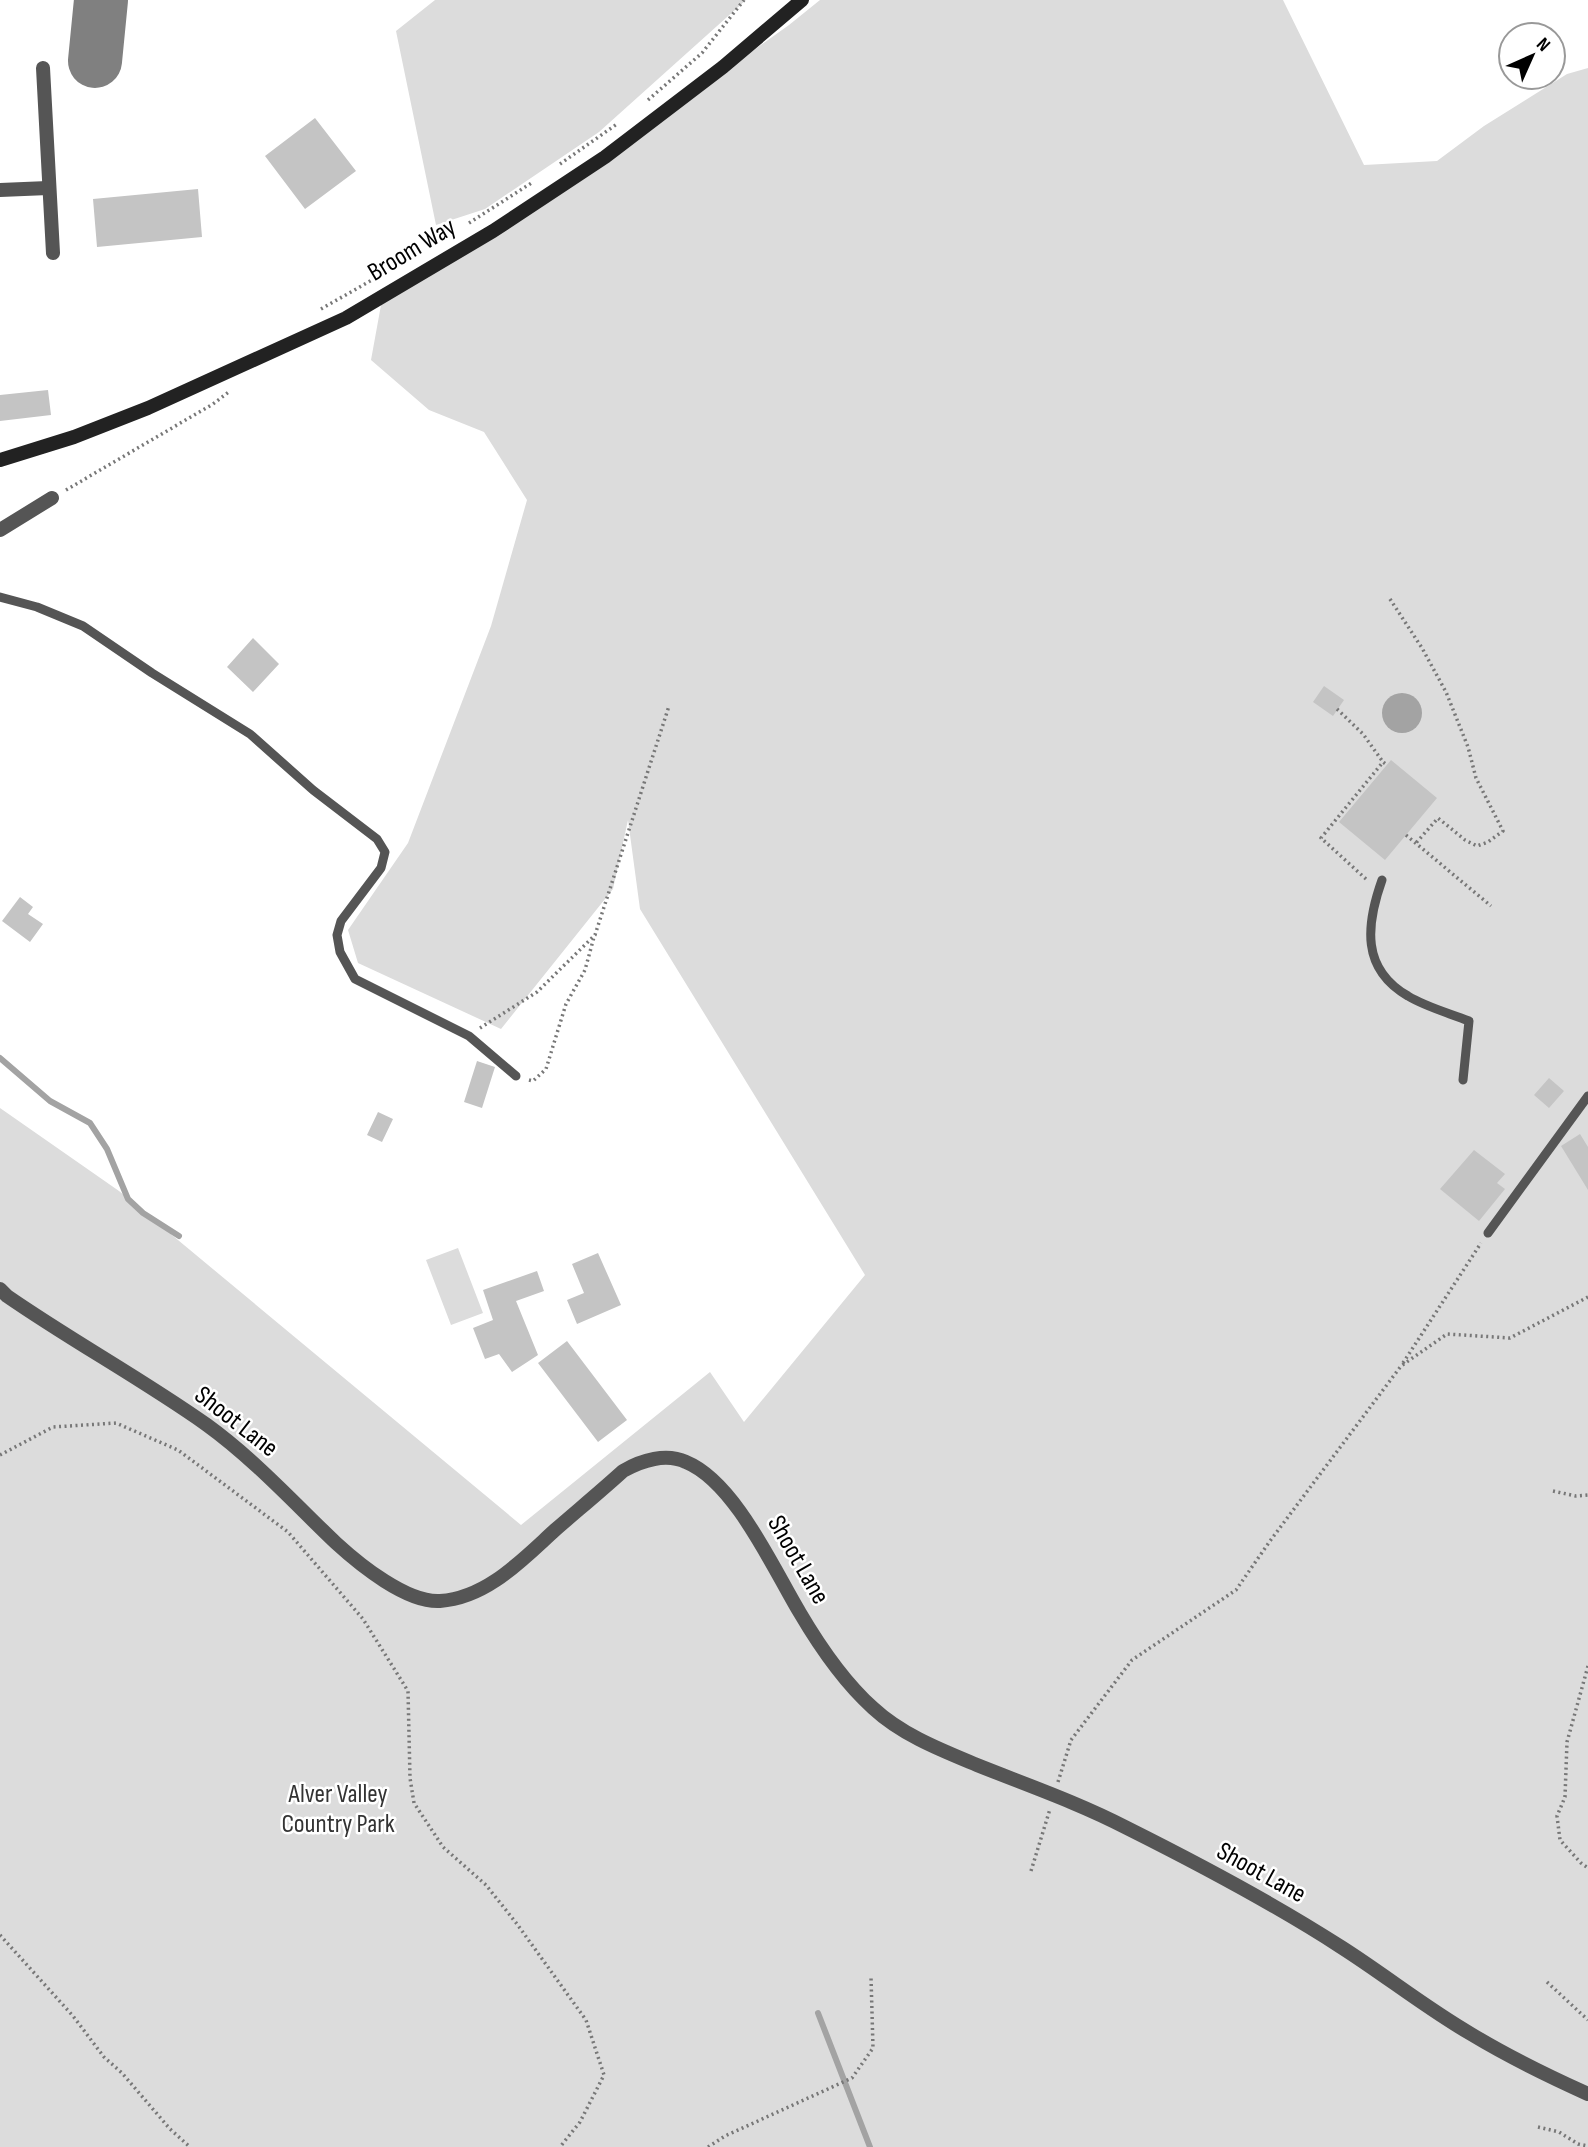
<svg xmlns="http://www.w3.org/2000/svg" width="1588" height="2147" font-family="'Sofia Sans Condensed',sans-serif">
<rect width="100%" height="100%" fill="#fff"/>
<!-- green -->
<path fill="#dcdcdc" d="M435 0H746L599 132 485 209 436 225 396 31Z
M820 0H1283L1364 165 1437 161 1484 126 1567 74 1588 68V2147H0V1108L119 1191 521 1525 710 1372 744 1422 865 1275 640 909 628 820 613 889 501 1029 358 963 348 930 408 843 491 626 527 500 484 432 429 410 371 360 381 305 479 245 789 25Z
M458 1248 483 1313 451 1325 426 1260Z"/>
<!-- water -->
<path fill="#a3a3a3" d="M1382 713a20 20 0 1 1 40 0a20 20 0 1 1-40 0Z"/>
<g fill="none" stroke-linecap="round" stroke-linejoin="round">
<!-- stream -->
<path stroke="#a3a3a3" stroke-width="6" d="M0 1058 50 1101 90 1123 107 1149 128 1199 143 1213 179 1236
M818 2013 870 2147"/>
<!-- taxiway -->
<path stroke="#808080" stroke-width="54" d="M95 61 101 0"/>
</g>
<!-- building -->
<path fill="#c4c4c4" d="M315 118 356 171 305 209 265 156Z
M198 189 202 237 97 247 93 199Z
M48 390 51 415 0 421V395Z
M253 638 279 664 253 692 227 667Z
M1324 686 1344 700 1333 716 1313 702Z
M1391 760 1437 798 1385 860 1339 822Z
M20 897 33 907 28 914 43 924 30 942 2 921Z
M477 1061 495 1067 482 1108 464 1102Z
M1549 1078 1564 1091 1549 1108 1534 1095Z
M378 1112 393 1119 382 1142 367 1135Z
M1580 1134 1588 1147V1190L1561 1146Z
M1474 1150 1505 1174 1497 1183 1505 1189 1479 1221 1440 1189Z
M598 1253 621 1305 577 1324 567 1300 584 1293 572 1264Z
M537 1271 544 1291 516 1301 538 1355 512 1372 499 1354 485 1359 473 1328 493 1320 483 1290Z
M567 1341 627 1420 598 1442 538 1363Z"/>
<g fill="none" stroke-linecap="round" stroke-linejoin="round">
<!-- path -->
<path stroke="#777" stroke-width="3.5" stroke-dasharray="2 3.5" stroke-linecap="butt" d="M648 100 702 53 744 0
M560 164 617 124
M469 223 533 182
M321 309 372 280
M66 490 213 404 230 391
M1390 599 1422 648 1446 692 1468 747 1476 778 1503 831 1488 842 1477 846 1465 840 1438 818 1416 843
M1337 709 1363 734 1383 762
M1406 835 1491 906
M1366 879 1321 838 1383 762 1387 765
M480 1028 537 992 595 935 669 706
M529 1080 533 1081 546 1069 566 1004 585 970 594 937
M1403 1363 1481 1243
M0 1455 53 1427 116 1423 178 1450 288 1532 363 1619 408 1691 410 1778 414 1803 443 1847 486 1885 517 1924 586 2020 604 2075 580 2122 560 2147
M1553 1491 1576 1496 1588 1495
M1588 1666 1567 1742 1565 1797 1557 1816 1560 1840 1581 1863 1588 1868
M1058 1782 1071 1740 1132 1660 1236 1590 1270 1541 1401 1366 1447 1334 1510 1338 1588 1297
M1031 1871 1050 1809
M0 1935 73 2016 104 2057 122 2073 170 2129 190 2147
M1547 1982 1588 2020
M1538 2127 1559 2132 1578 2144 1588 2146
M708 2147 725 2136 852 2078 873 2048 871 1977"/>
<!-- service -->
<path stroke="#555" stroke-width="9" d="M0 597 37 607 83 626 152 673 250 734 313 790 377 839 385 852 381 868 341 921 337 935 340 952 355 979 469 1036 516 1076
M1382 880C1366 925 1361 969 1408 996 1426 1007 1449 1013 1469 1021L1463 1080
M1488 1233 1588 1096"/>
<!-- minor -->
<path stroke="#555" stroke-width="14" d="M43 68 53 253
M0 190 48 188
M0 530 52 498
M0 1289 7 1296C72 1341 142 1379 207 1425 254 1459 294 1503 336 1543 360 1565 407 1603 440 1601 487 1598 523 1559 555 1530 578 1510 601 1491 623 1471 642 1460 666 1453 686 1462 735 1482 774 1570 800 1613 820 1647 844 1682 873 1708 902 1735 941 1750 977 1765 1027 1785 1079 1803 1127 1828 1199 1864 1273 1903 1341 1947 1385 1975 1426 2008 1471 2034 1509 2057 1548 2076 1588 2094"/>
<!-- secondary -->
<path stroke="#222" stroke-width="14" d="M0 460 74 437 148 408 346 318 493 231 605 157 723 67 802 0"/>
</g>
<g text-anchor="middle" dominant-baseline="central" stroke-width="5" stroke-linejoin="round" paint-order="stroke">
<!-- street labels -->
<g font-size="26" fill="#000" stroke="#fff">
<text transform="translate(412 250) rotate(-31)">Broom Way</text>
<text transform="translate(236 1422) rotate(38)">Shoot Lane</text>
<text transform="translate(798 1560) rotate(60)">Shoot Lane</text>
<text transform="translate(1261 1873) rotate(29)">Shoot Lane</text>
</g>
<!-- park labels -->
<g font-size="26" fill="#333" stroke="#fff">
<text x="338" y="1794">Alver Valley<tspan x="338" dy="30">Country Park</tspan></text>
</g>
</g>
<!-- north arrow -->
<g transform="translate(1532 56) rotate(45)"><circle r="33" fill="#ffffff" stroke="#999999" stroke-width="2"/>
<path d="M0-5L12 26L0 18L-12 26Z" fill="#000000"/>
<text y="-10" font-size="19" font-weight="bold" text-anchor="middle" fill="#000000">N</text>
</g>
</svg>
